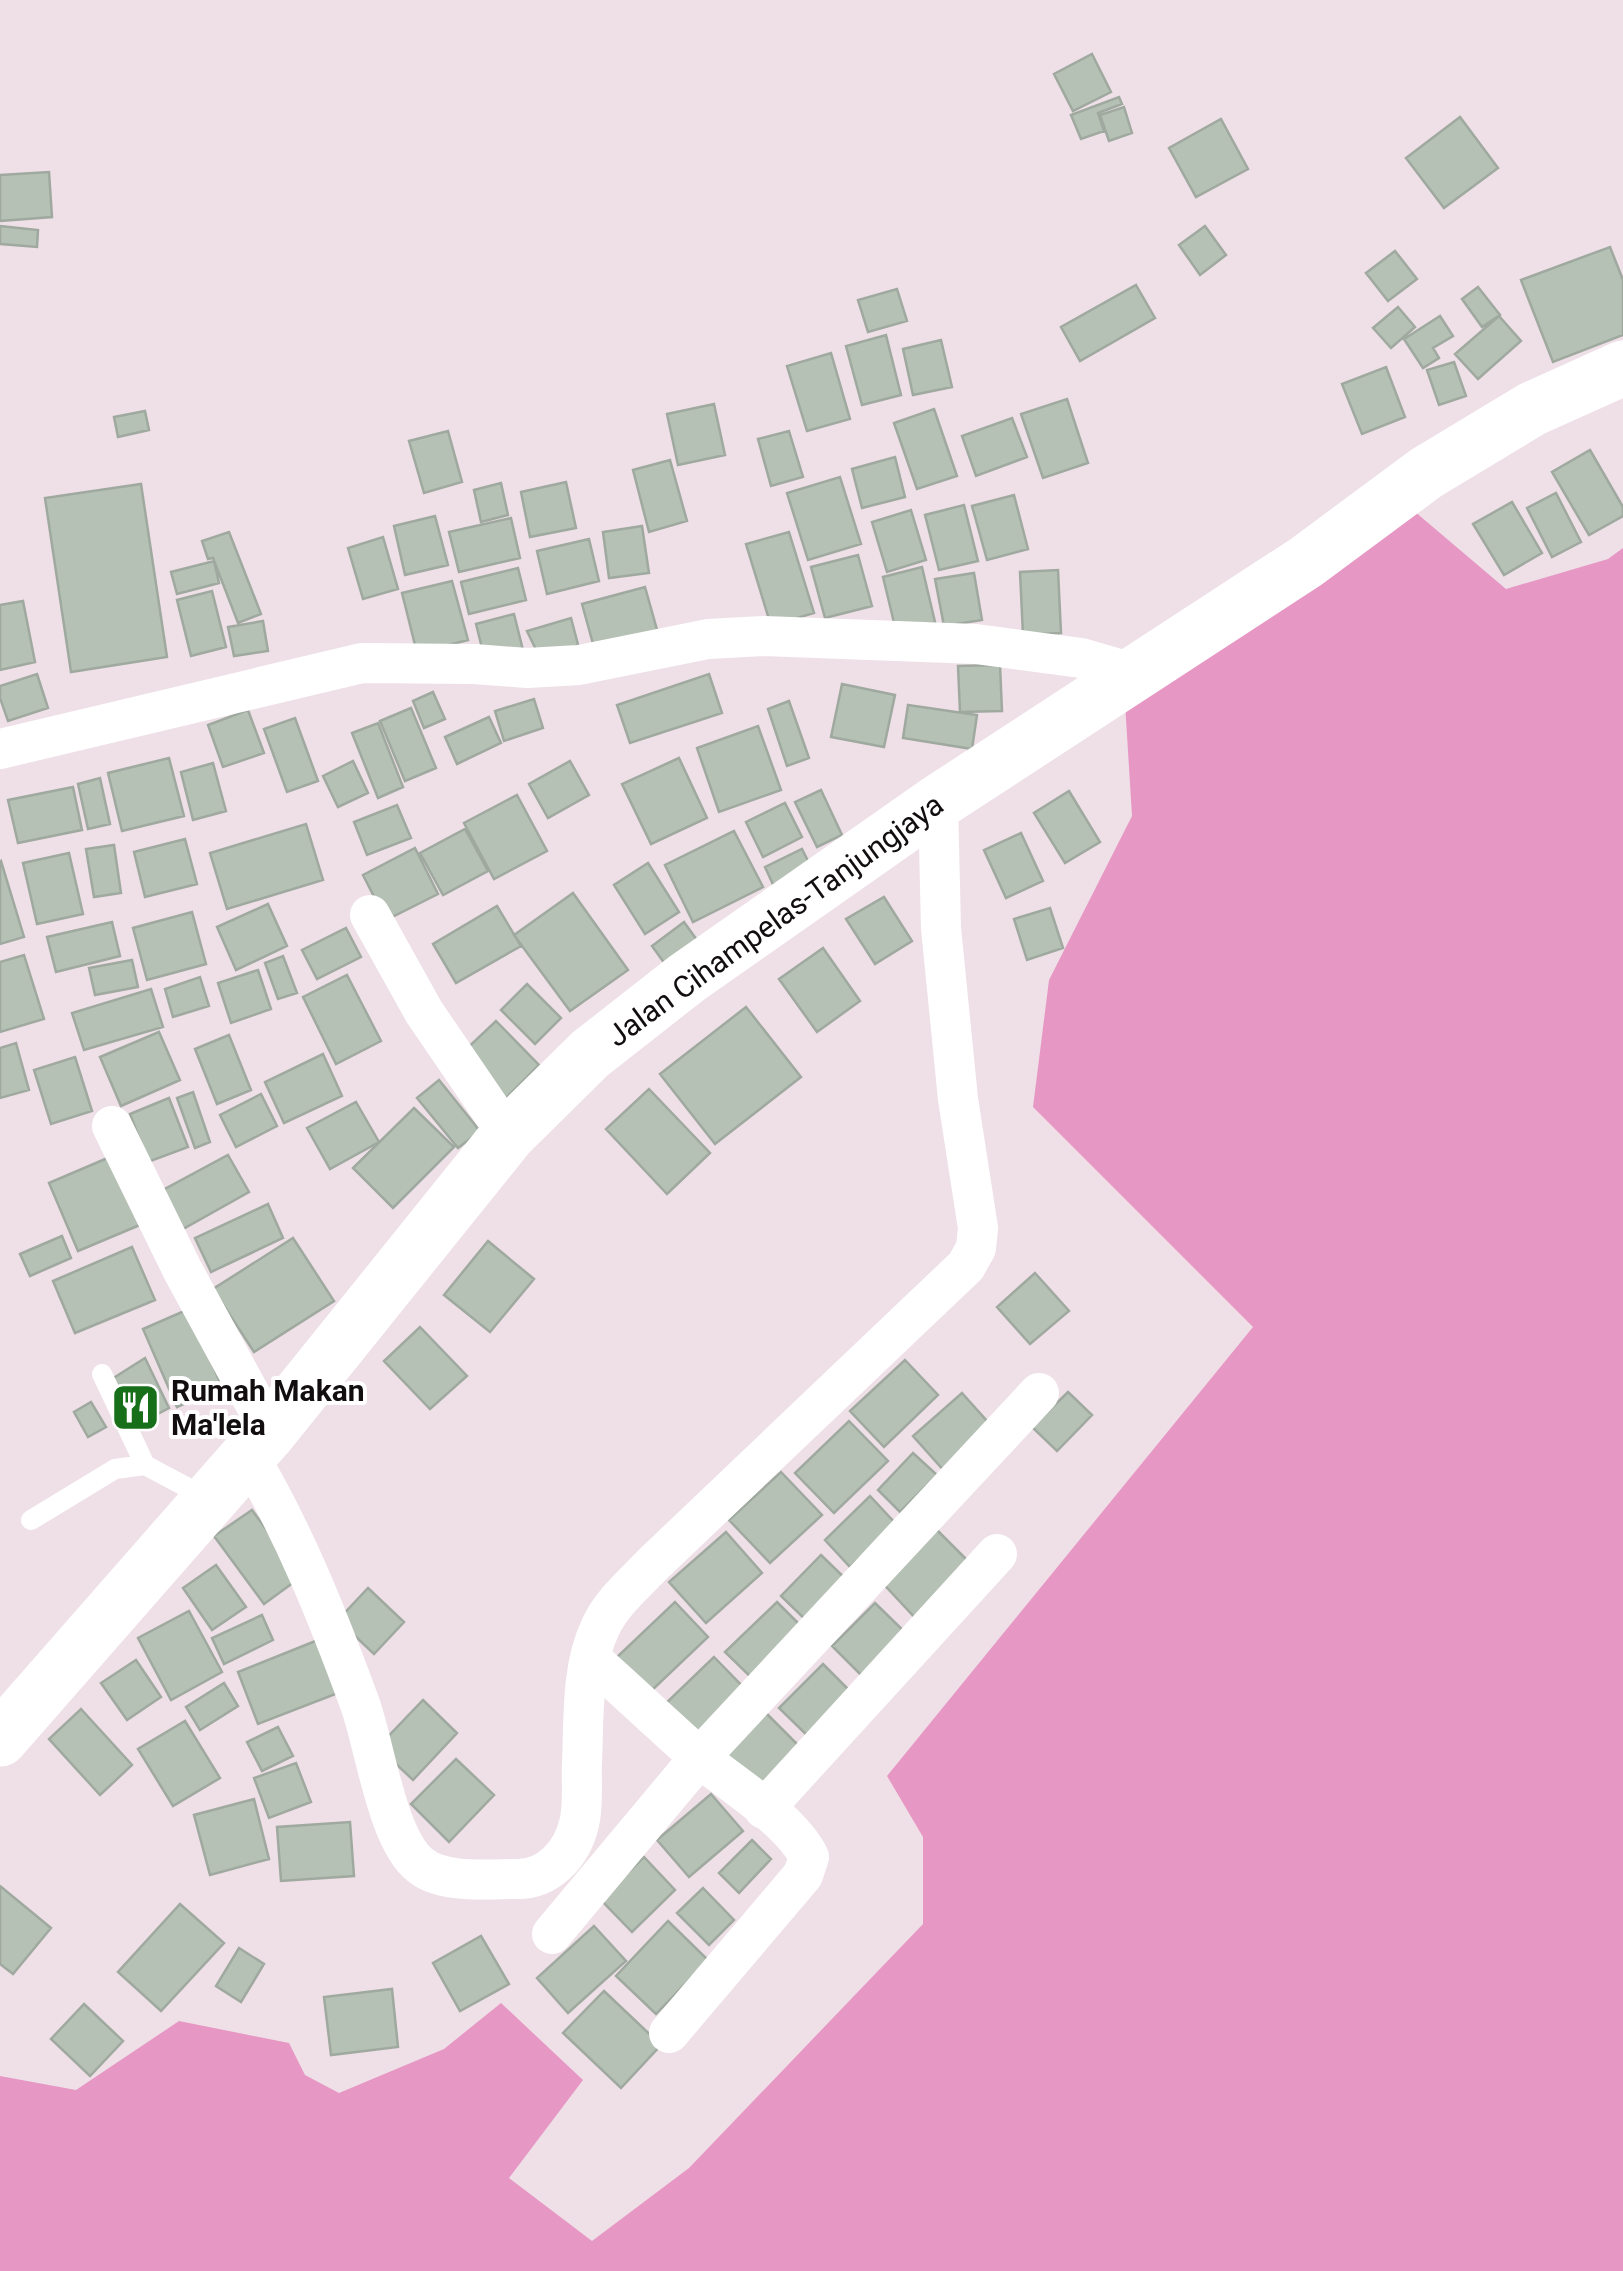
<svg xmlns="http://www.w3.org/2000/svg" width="1623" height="2271" font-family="Roboto,sans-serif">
<rect width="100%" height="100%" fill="#efe0e8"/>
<!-- forest -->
<path fill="#e697c4" d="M1394 494 1506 589 1608 559 1623 548V2271H0V2076L76 2090 179 2021 289 2043 305 2075 339 2093 444 2049 501 2003 583 2080 509 2178 592 2241 689 2168 923 1924V1837L887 1776 1253 1327 1033 1107 1049 980 1132 816 1124 687Z"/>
<!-- building -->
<path fill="#b6c1b5" stroke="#9fa99f" stroke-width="2.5" d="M1092 54 1111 92 1073 111 1054 74Z
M1119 97 1122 104 1098 113 1104 131 1081 139 1071 115Z
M1124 107 1132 133 1109 141 1100 115Z
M1460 117 1498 168 1444 208 1406 158Z
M1221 119 1248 169 1196 197 1169 148Z
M49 172 52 217 0 221V175Z
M0 226 38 230 37 247 0 244Z
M1205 226 1226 255 1200 275 1179 245Z
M1610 247 1623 280V335L1553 362 1521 280Z
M1395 251 1417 279 1388 301 1366 273Z
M1136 285 1155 318 1080 361 1061 327Z
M1478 287 1500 315 1482 327 1462 299Z
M897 289 907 321 868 332 858 300Z
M1398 307 1415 327 1391 348 1373 328Z
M1440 316 1453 336 1433 348 1439 358 1423 368 1404 339Z
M1499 316 1521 341 1478 379 1455 354Z
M886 335 901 395 862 405 846 346Z
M941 340 952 387 913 395 903 349Z
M831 353 850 419 807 431 787 366Z
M1454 362 1466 396 1439 405 1427 370Z
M1386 367 1405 417 1362 434 1342 384Z
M1067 399 1088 463 1043 478 1021 414Z
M714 404 725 455 678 465 667 414Z
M934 409 957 476 917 489 894 423Z
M145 411 149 430 118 437 114 417Z
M1012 418 1027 457 976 476 962 436Z
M448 431 462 482 424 493 409 441Z
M789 431 803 477 771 486 758 439Z
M1590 450 1623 507V516L1589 535 1552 472Z
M895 457 905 497 862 508 852 469Z
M670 460 687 521 649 532 633 470Z
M840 477 861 544 808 560 787 493Z
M566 482 576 528 530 537 521 492Z
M501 483 508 515 481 522 474 490Z
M141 484 167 657 71 672 45 498Z
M1556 493 1581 542 1552 557 1527 508Z
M1014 495 1028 549 987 560 972 506Z
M1512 502 1542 553 1504 575 1473 524Z
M964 505 978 561 939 570 925 515Z
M911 510 926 560 887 572 872 522Z
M435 516 448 565 405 575 394 526Z
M511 518 520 558 459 572 449 532Z
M642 526 649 573 609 578 603 532Z
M229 532 261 614 238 623 213 558 208 559 202 541Z
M789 532 814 613 771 626 746 544Z
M383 537 398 589 363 599 348 548Z
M589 539 599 581 547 594 537 551Z
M858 555 872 606 825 618 811 567Z
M214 561 219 583 177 594 171 572Z
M922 567 935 622 896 631 883 577Z
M518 568 526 600 469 614 461 582Z
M1058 570 1061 633 1023 635 1020 572Z
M974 573 982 620 944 626 935 579Z
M452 581 468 640 417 653 402 593Z
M645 587 661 644 598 662 582 604Z
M212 591 226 647 191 656 177 600Z
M23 601 35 662 0 670V605Z
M514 614 524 654 486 664 476 624Z
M571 618 581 656 542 662 527 631Z
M263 621 268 651 234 656 228 627Z
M1000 665 1002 711 960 712 958 666Z
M37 674 48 708 8 721 0 698V686Z
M709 674 722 713 630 743 617 705Z
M842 684 895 695 884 747 831 737Z
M433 692 445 719 424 728 413 701Z
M534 699 543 728 504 741 495 711Z
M789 701 809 758 787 766 768 709Z
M908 705 977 715 972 749 903 738Z
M411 708 436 768 405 781 380 721Z
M248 710 264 753 223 767 208 725Z
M489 717 501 743 457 764 445 737Z
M295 718 318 781 287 792 264 729Z
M378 723 403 787 378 798 352 733Z
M758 726 781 790 719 812 697 748Z
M169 758 184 816 122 831 108 773Z
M679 758 707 818 651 844 622 784Z
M353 761 368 793 338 807 323 776Z
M570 761 589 795 548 818 529 784Z
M213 763 226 811 193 820 181 772Z
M100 778 110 824 88 829 78 784Z
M73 787 82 830 18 843 8 800Z
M821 790 842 835 817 847 795 802Z
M1069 791 1100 842 1065 863 1034 813Z
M517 795 547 851 494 879 464 823Z
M785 803 802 837 763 857 746 822Z
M397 805 411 838 367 855 354 822Z
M306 824 323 880 227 909 210 853Z
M465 829 488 871 443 895 420 853Z
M734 831 763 887 693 922 665 865Z
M1021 833 1043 881 1006 898 984 850Z
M185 839 197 884 145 897 134 852Z
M114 845 121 893 94 897 86 849Z
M415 848 438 894 386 920 363 875Z
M802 849 815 875 777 893 765 867Z
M69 853 83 914 37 924 23 863Z
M1 861 24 937 0 944V862Z
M648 863 679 912 645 934 614 885Z
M573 893 628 970 570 1011 514 935Z
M884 897 912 941 875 964 846 919Z
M268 904 287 946 236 970 217 927Z
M497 906 521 946 456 983 433 944Z
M1050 908 1063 948 1027 960 1014 919Z
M192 912 206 964 147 980 133 928Z
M112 922 120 956 56 972 47 937Z
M684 922 697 940 665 964 652 946Z
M346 928 361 957 317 979 302 950Z
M823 948 860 1001 817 1032 779 979Z
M24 955 44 1019 0 1032V962Z
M283 956 297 993 278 999 265 963Z
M132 960 138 987 95 995 89 968Z
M258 970 271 1009 231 1023 218 983Z
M347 975 381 1041 336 1064 303 997Z
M200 977 209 1006 173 1017 165 989Z
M527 984 561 1018 535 1044 501 1010Z
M151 989 163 1027 84 1050 72 1013Z
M746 1007 801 1077 715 1144 660 1074Z
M496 1021 539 1065 504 1100 460 1055Z
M159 1032 180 1080 121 1106 100 1057Z
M229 1035 251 1090 217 1104 195 1049Z
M16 1043 29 1090 0 1098V1048Z
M323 1054 342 1096 284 1123 265 1082Z
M75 1057 92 1111 51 1124 34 1070Z
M439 1080 480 1131 458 1148 417 1098Z
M649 1089 710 1153 667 1194 606 1129Z
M193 1092 210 1142 195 1148 177 1098Z
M261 1094 277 1126 236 1147 220 1115Z
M169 1098 188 1147 148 1162 130 1114Z
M356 1102 379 1142 330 1169 307 1128Z
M414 1108 454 1147 393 1208 353 1168Z
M117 1154 147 1222 78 1251 49 1183Z
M228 1155 249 1192 183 1229 161 1191Z
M268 1204 283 1238 211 1272 195 1238Z
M62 1236 71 1258 30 1276 20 1254Z
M293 1238 334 1301 254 1352 213 1289Z
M488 1241 534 1279 490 1332 444 1295Z
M132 1247 155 1300 75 1333 53 1281Z
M1035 1273 1069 1311 1030 1344 997 1307Z
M189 1309 222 1387 177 1407 143 1329Z
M420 1327 467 1376 430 1409 384 1361Z
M145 1358 169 1408 137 1425 112 1379Z
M905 1360 938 1395 884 1447 850 1411Z
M1068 1392 1092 1415 1057 1451 1032 1427Z
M962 1393 995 1430 946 1473 913 1436Z
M91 1402 106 1427 88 1437 74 1412Z
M849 1421 888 1461 834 1513 795 1473Z
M913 1453 937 1475 900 1512 878 1490Z
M781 1472 822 1515 770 1563 729 1520Z
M870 1496 896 1524 850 1567 825 1540Z
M252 1510 301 1577 264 1604 214 1536Z
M932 1525 974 1567 918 1621 877 1577Z
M726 1532 762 1573 706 1623 669 1582Z
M821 1555 852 1585 812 1626 781 1596Z
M216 1565 246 1607 212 1630 183 1588Z
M368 1588 404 1622 374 1654 338 1620Z
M675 1602 708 1637 649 1693 616 1658Z
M777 1602 809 1634 758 1684 725 1652Z
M875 1603 912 1639 869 1683 832 1646Z
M189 1611 222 1672 171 1700 138 1638Z
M262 1615 273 1640 224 1664 212 1638Z
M318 1640 338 1693 258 1724 238 1672Z
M714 1657 750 1694 697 1743 662 1707Z
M136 1660 161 1697 127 1720 101 1683Z
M823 1664 860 1701 817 1745 779 1708Z
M224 1683 238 1706 200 1730 186 1707Z
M423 1700 457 1733 413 1780 378 1747Z
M81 1709 132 1765 100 1795 49 1739Z
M766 1713 803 1750 760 1793 723 1757Z
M185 1721 220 1778 173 1806 138 1749Z
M278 1727 293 1756 262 1771 247 1742Z
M456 1759 494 1795 449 1842 411 1804Z
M296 1763 311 1802 269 1818 254 1778Z
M711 1794 743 1831 689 1877 657 1840Z
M254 1799 269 1859 210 1875 194 1815Z
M350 1822 354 1876 281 1881 277 1827Z
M752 1840 771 1859 739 1893 719 1873Z
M644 1857 675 1890 632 1932 600 1899Z
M0 1886 51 1928 13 1974 0 1964Z
M703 1888 734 1920 709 1945 677 1913Z
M180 1904 224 1943 161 2011 118 1972Z
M668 1921 708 1960 656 2014 616 1976Z
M594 1926 626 1961 568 2013 537 1978Z
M481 1936 509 1984 460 2011 433 1963Z
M239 1948 264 1964 241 2002 216 1986Z
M392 1989 398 2047 331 2055 324 1997Z
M604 1991 661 2045 621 2088 563 2033Z
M84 2004 123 2041 90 2076 51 2039Z"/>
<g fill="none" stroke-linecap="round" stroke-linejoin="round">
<!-- lane -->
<path stroke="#fff" stroke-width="20" d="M102 1374 145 1465
M31 1520 115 1469 145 1465 207 1498"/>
<!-- street -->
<path stroke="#fff" stroke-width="40" d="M0 749 362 663 474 664 527 668 579 665 708 639 764 636 976 644 1081 658 1136 674
M370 915 424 1012 508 1135
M112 1126 183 1271 270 1431
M248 1455C295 1534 328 1617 360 1704 375 1746 387 1839 420 1865 442 1884 489 1879 516 1879 549 1880 572 1853 579 1824 584 1805 581 1782 582 1763 584 1719 581 1668 600 1628 611 1603 635 1583 653 1564L966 1266 976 1248 978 1228 958 1099 941 928 938 802
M590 1658C627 1691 663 1725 700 1758 733 1785 791 1820 809 1857L803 1875 669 2033
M764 1809 997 1554
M552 1934 700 1757 1039 1393"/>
<!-- secondary -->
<path stroke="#fff" stroke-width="55" d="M0 1739 270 1431 508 1135 590 1054 687 978 938 802 1306 562 1426 473 1532 409 1623 368"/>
</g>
<!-- icons -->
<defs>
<symbol id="restaurant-square" viewBox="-11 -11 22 22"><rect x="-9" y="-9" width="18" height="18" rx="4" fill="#186f1a" stroke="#fff"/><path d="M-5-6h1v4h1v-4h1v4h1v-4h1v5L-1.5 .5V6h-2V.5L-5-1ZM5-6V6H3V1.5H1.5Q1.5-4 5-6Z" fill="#fff"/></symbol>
</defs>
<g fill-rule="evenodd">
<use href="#restaurant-square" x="108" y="1380" width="55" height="55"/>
</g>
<g text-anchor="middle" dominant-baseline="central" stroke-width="8" stroke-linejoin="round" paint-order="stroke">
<!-- street labels -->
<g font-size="30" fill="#120e10" stroke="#fff">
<text transform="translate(775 920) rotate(-36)">Jalan Cihampelas-Tanjungjaya</text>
</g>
<!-- poi labels -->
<g font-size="30" font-weight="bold" fill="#120e10" stroke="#fff" text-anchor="start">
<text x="171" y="1390">Rumah Makan<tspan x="171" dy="34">Ma'lela</tspan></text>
</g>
</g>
</svg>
